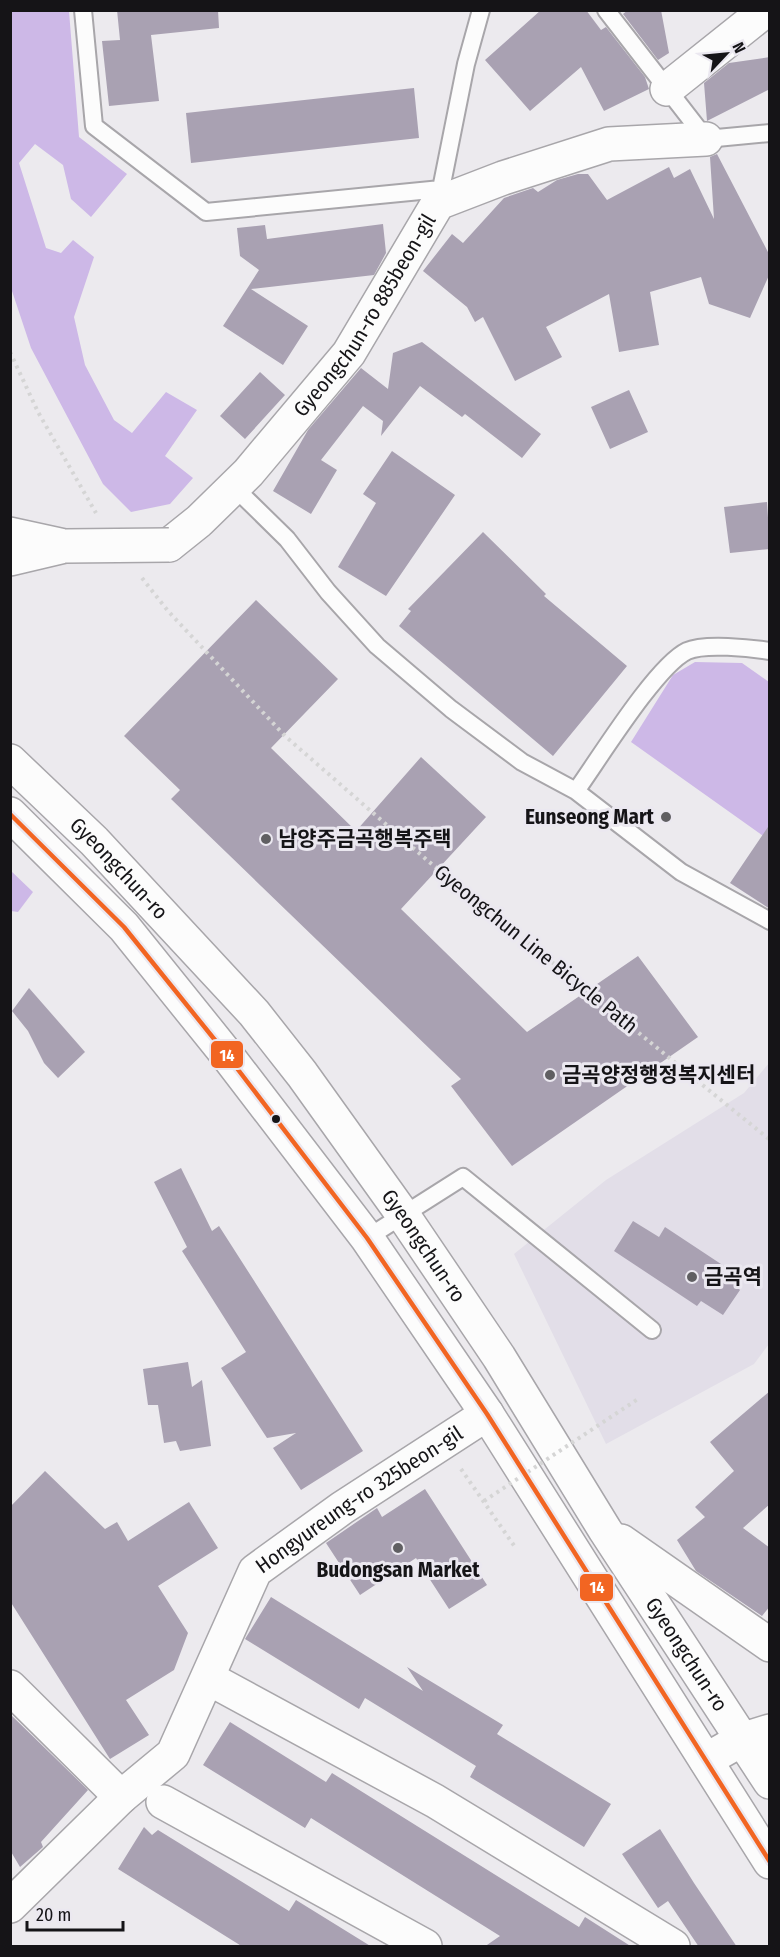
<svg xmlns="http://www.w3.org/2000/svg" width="780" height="1957" font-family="'Fira Sans Condensed','Noto Sans KR',sans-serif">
<rect width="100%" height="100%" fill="#eceaee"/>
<!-- built -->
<path fill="#e2dee8" d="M769 1063V1344L754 1364 606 1444 514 1254 606 1180 744 1093Z"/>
<!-- forest -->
<path fill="#cdb8e7" d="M10 11H69L79 137 127 174 91 217 71 199 63 165 35 144 19 163 46 248 61 253 73 240 94 257 74 317 85 365 114 420 132 433 166 392 197 410 165 456 193 478 170 504 131 512 103 484 31 348 11 288Z
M695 662 742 663 769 682V840L631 742 673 675Z
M10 870 33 892 18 912 11 911Z"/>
<!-- building -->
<path fill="#a9a1b2" d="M117 10H218L219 28 151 35 159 101 109 106 102 41 120 40Z
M541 10H586L601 30 606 27 645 77 649 89 604 111 581 67 530 111 485 60Z
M628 10H661L669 53 658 60 623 14Z
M770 57V89L707 121 704 83 729 63Z
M414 88 419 138 191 163 186 113Z
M717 154 770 256V273L750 318 709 304 701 277 650 292 659 345 619 352 609 294 546 327 562 357 515 381 483 317 475 322 467 307 423 271 452 234 463 243 504 198 533 188 538 192 557 180 578 174H588L607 200 669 167 674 178 690 169 714 219 710 157Z
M383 224 386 253 374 275 251 289 308 326 283 365 223 326 259 270 240 256 237 228 265 225 267 239Z
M422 342 541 434 522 458 465 414 462 417 420 386 381 436 383 421 363 406 321 460 337 470 311 514 273 491 308 430 361 368 388 389 393 353Z
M260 372 285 395 245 439 220 416Z
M629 390 648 432 610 449 591 407Z
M392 451 455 495 386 596 338 567 376 503 363 494Z
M767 502 770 549 730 553 724 507Z
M483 532 546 594 544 596 627 666 553 756 399 626 411 611 408 609Z
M256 600 338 679 271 748 356 831 421 757 486 817 401 909 527 1032 638 956 698 1037 512 1166 451 1086 461 1079 171 799 180 790 124 736Z
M770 824V909L730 883Z
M29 988 85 1052 58 1078 44 1063 28 1031 12 1011Z
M181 1168 212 1231 219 1226 363 1451 301 1490 273 1448 296 1433 267 1438 221 1368 246 1352 182 1251 187 1247 154 1182Z
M633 1221 659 1237 665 1227 724 1266 721 1270 741 1283 738 1288 740 1290 723 1315 701 1301 697 1306 614 1251Z
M188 1362 192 1387 202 1380 211 1446 180 1451 176 1441 164 1443 158 1405H148L143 1369Z
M770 1391V1504L743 1528 770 1548V1606L762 1616 696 1571 677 1540 705 1517 695 1507 734 1471 710 1442Z
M45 1471 105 1529 117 1522 128 1541 189 1502 218 1548 158 1586 188 1633 174 1670 126 1700 149 1735 110 1759 10 1601V1507Z
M425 1489 487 1585 449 1609 416 1558 360 1595 326 1543 377 1508 382 1517Z
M271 1597 423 1691 407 1667 503 1725 497 1734 611 1804 584 1847 470 1777 476 1766 365 1698 359 1709 245 1639Z
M10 1714 88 1790 41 1842 43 1847 20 1867 10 1850Z
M230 1722 326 1782 332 1773 579 1927 585 1917 632 1947H484L500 1936 311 1818 305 1828 203 1765Z
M144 1827 152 1835 158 1830 289 1911 296 1900 372 1947H243L118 1869Z
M660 1829 694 1883 737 1947H699L668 1901 658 1908 622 1854Z"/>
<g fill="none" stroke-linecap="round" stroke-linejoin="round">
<defs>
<path id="service" d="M83 10 94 126 206 212 441 189
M606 10 706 139 770 133
M439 199 466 64 481 10
M234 487 287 539 328 592 377 646 451 709 522 762 576 791 681 872 770 921
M576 791C599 759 656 666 687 651 704 643 751 648 770 651
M367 1238 463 1177 652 1330"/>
<g id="minor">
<path d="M667 89 766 10"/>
<path d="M10 534 65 546"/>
<path id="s1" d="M169 545 199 521 248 473 349 353 438 203 503 178 609 144 706 139"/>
<path d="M208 1678 435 1801 673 1946"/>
<path d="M10 1687 121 1797"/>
<path d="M706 1760 741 1740 770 1731"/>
<path d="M163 1802 425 1946"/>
<path id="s2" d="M10 1906 121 1797 173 1754 255 1571 342 1508 487 1414"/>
</g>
<g id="tertiary">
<path d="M10 559 65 546"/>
<path id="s3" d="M10 761 94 841 254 1013 302 1074 403 1215 499 1357 605 1530 770 1782"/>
<path d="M10 814 124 927 223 1050 367 1238 487 1414 770 1862"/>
<path d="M621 1541 770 1645"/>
</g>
</defs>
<!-- service casing -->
<use href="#service" stroke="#a8a6aa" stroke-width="20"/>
<!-- minor casing -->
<use href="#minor" stroke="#a8a6aa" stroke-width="36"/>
<!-- tertiary casing -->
<use href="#tertiary" stroke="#a8a6aa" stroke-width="36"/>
<!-- path -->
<path stroke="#d5d5d5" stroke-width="4" stroke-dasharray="3 4.5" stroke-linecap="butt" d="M10 352 38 412 96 513
M142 578 168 611 285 736 428 861 770 1140
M461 1469 515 1547"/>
<!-- service -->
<use href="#service" stroke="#fcfcfc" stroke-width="16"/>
<!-- minor -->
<use href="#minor" stroke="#fcfcfc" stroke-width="33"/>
<!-- tertiary -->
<use href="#tertiary" stroke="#fcfcfc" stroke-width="33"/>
<defs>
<path id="minor-bridge" d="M65 546 169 545"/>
</defs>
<!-- minor-bridge casing -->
<use href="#minor-bridge" stroke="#a8a6aa" stroke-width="36" stroke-linecap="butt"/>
<!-- path-bridge -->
<path stroke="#d5d5d5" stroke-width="4" stroke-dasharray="3 4.5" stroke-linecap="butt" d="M484 1501 638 1399"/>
<!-- minor-bridge -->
<use href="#minor-bridge" stroke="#fcfcfc" stroke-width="33"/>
<defs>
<path id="bus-1" d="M10 814 124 927 223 1050 367 1238 487 1414 770 1862"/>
</defs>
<!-- bus-1 casing -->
<use href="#bus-1" stroke="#ebe8f0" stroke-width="9"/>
<!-- bus-1 -->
<use href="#bus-1" stroke="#f26522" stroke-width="4.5"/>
</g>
<!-- markers -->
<g fill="#605f62" stroke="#ebe8f0" stroke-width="2">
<circle cx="666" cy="817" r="6"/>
<circle cx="266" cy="839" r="6"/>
<circle cx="550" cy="1075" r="6"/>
<circle cx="692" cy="1277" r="6"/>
<circle cx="398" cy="1548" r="6"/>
</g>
<circle fill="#151417" stroke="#ebe8f0" stroke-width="2" cx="276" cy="1119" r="5"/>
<g text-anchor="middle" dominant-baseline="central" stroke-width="6" stroke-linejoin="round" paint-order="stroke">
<!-- street labels -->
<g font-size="21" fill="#151417" stroke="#ebe8f0">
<text stroke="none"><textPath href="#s1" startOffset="304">Gyeongchun-ro 885beon-gil</textPath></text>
<text stroke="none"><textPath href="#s3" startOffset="153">Gyeongchun-ro</textPath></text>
<text transform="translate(536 949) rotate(39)">Gyeongchun Line Bicycle Path</text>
<text stroke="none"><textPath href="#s3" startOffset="639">Gyeongchun-ro</textPath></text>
<text stroke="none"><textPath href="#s2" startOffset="550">Hongyureung-ro 325beon-gil</textPath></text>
<text stroke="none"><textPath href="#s3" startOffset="1125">Gyeongchun-ro</textPath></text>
</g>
<!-- poi labels -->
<g font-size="21" font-weight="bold" fill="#151417" stroke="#ebe8f0" text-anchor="start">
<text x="654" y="817" text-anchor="end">Eunseong Mart</text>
<text x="278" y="839">남양주금곡행복주택</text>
<text x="562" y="1075">금곡양정행정복지센터</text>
<text x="704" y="1277">금곡역</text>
<text x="398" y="1570" text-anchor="middle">Budongsan Market</text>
</g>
</g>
<g stroke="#ebe8f0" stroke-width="2">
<rect x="210" y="1040" width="34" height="29" rx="6" fill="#f26522"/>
<rect x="579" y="1573" width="35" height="29" rx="6" fill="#f26522"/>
</g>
<g font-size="16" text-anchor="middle" font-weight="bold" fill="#fff">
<text x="227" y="1061">14</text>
<text x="597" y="1593">14</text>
</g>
<!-- border -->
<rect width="780" height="1957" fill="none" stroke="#151417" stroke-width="24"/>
<!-- north arrow -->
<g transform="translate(726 54) rotate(64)" stroke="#ebe8f0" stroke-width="4.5" paint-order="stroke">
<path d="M0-4.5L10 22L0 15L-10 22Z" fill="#151417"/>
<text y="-9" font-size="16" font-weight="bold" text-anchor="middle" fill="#151417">N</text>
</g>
<!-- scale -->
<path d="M27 1921v9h96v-9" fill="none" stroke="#151417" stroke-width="3"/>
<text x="36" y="1921" font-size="18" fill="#151417" stroke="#ebe8f0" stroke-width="4.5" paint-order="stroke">20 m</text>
</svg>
